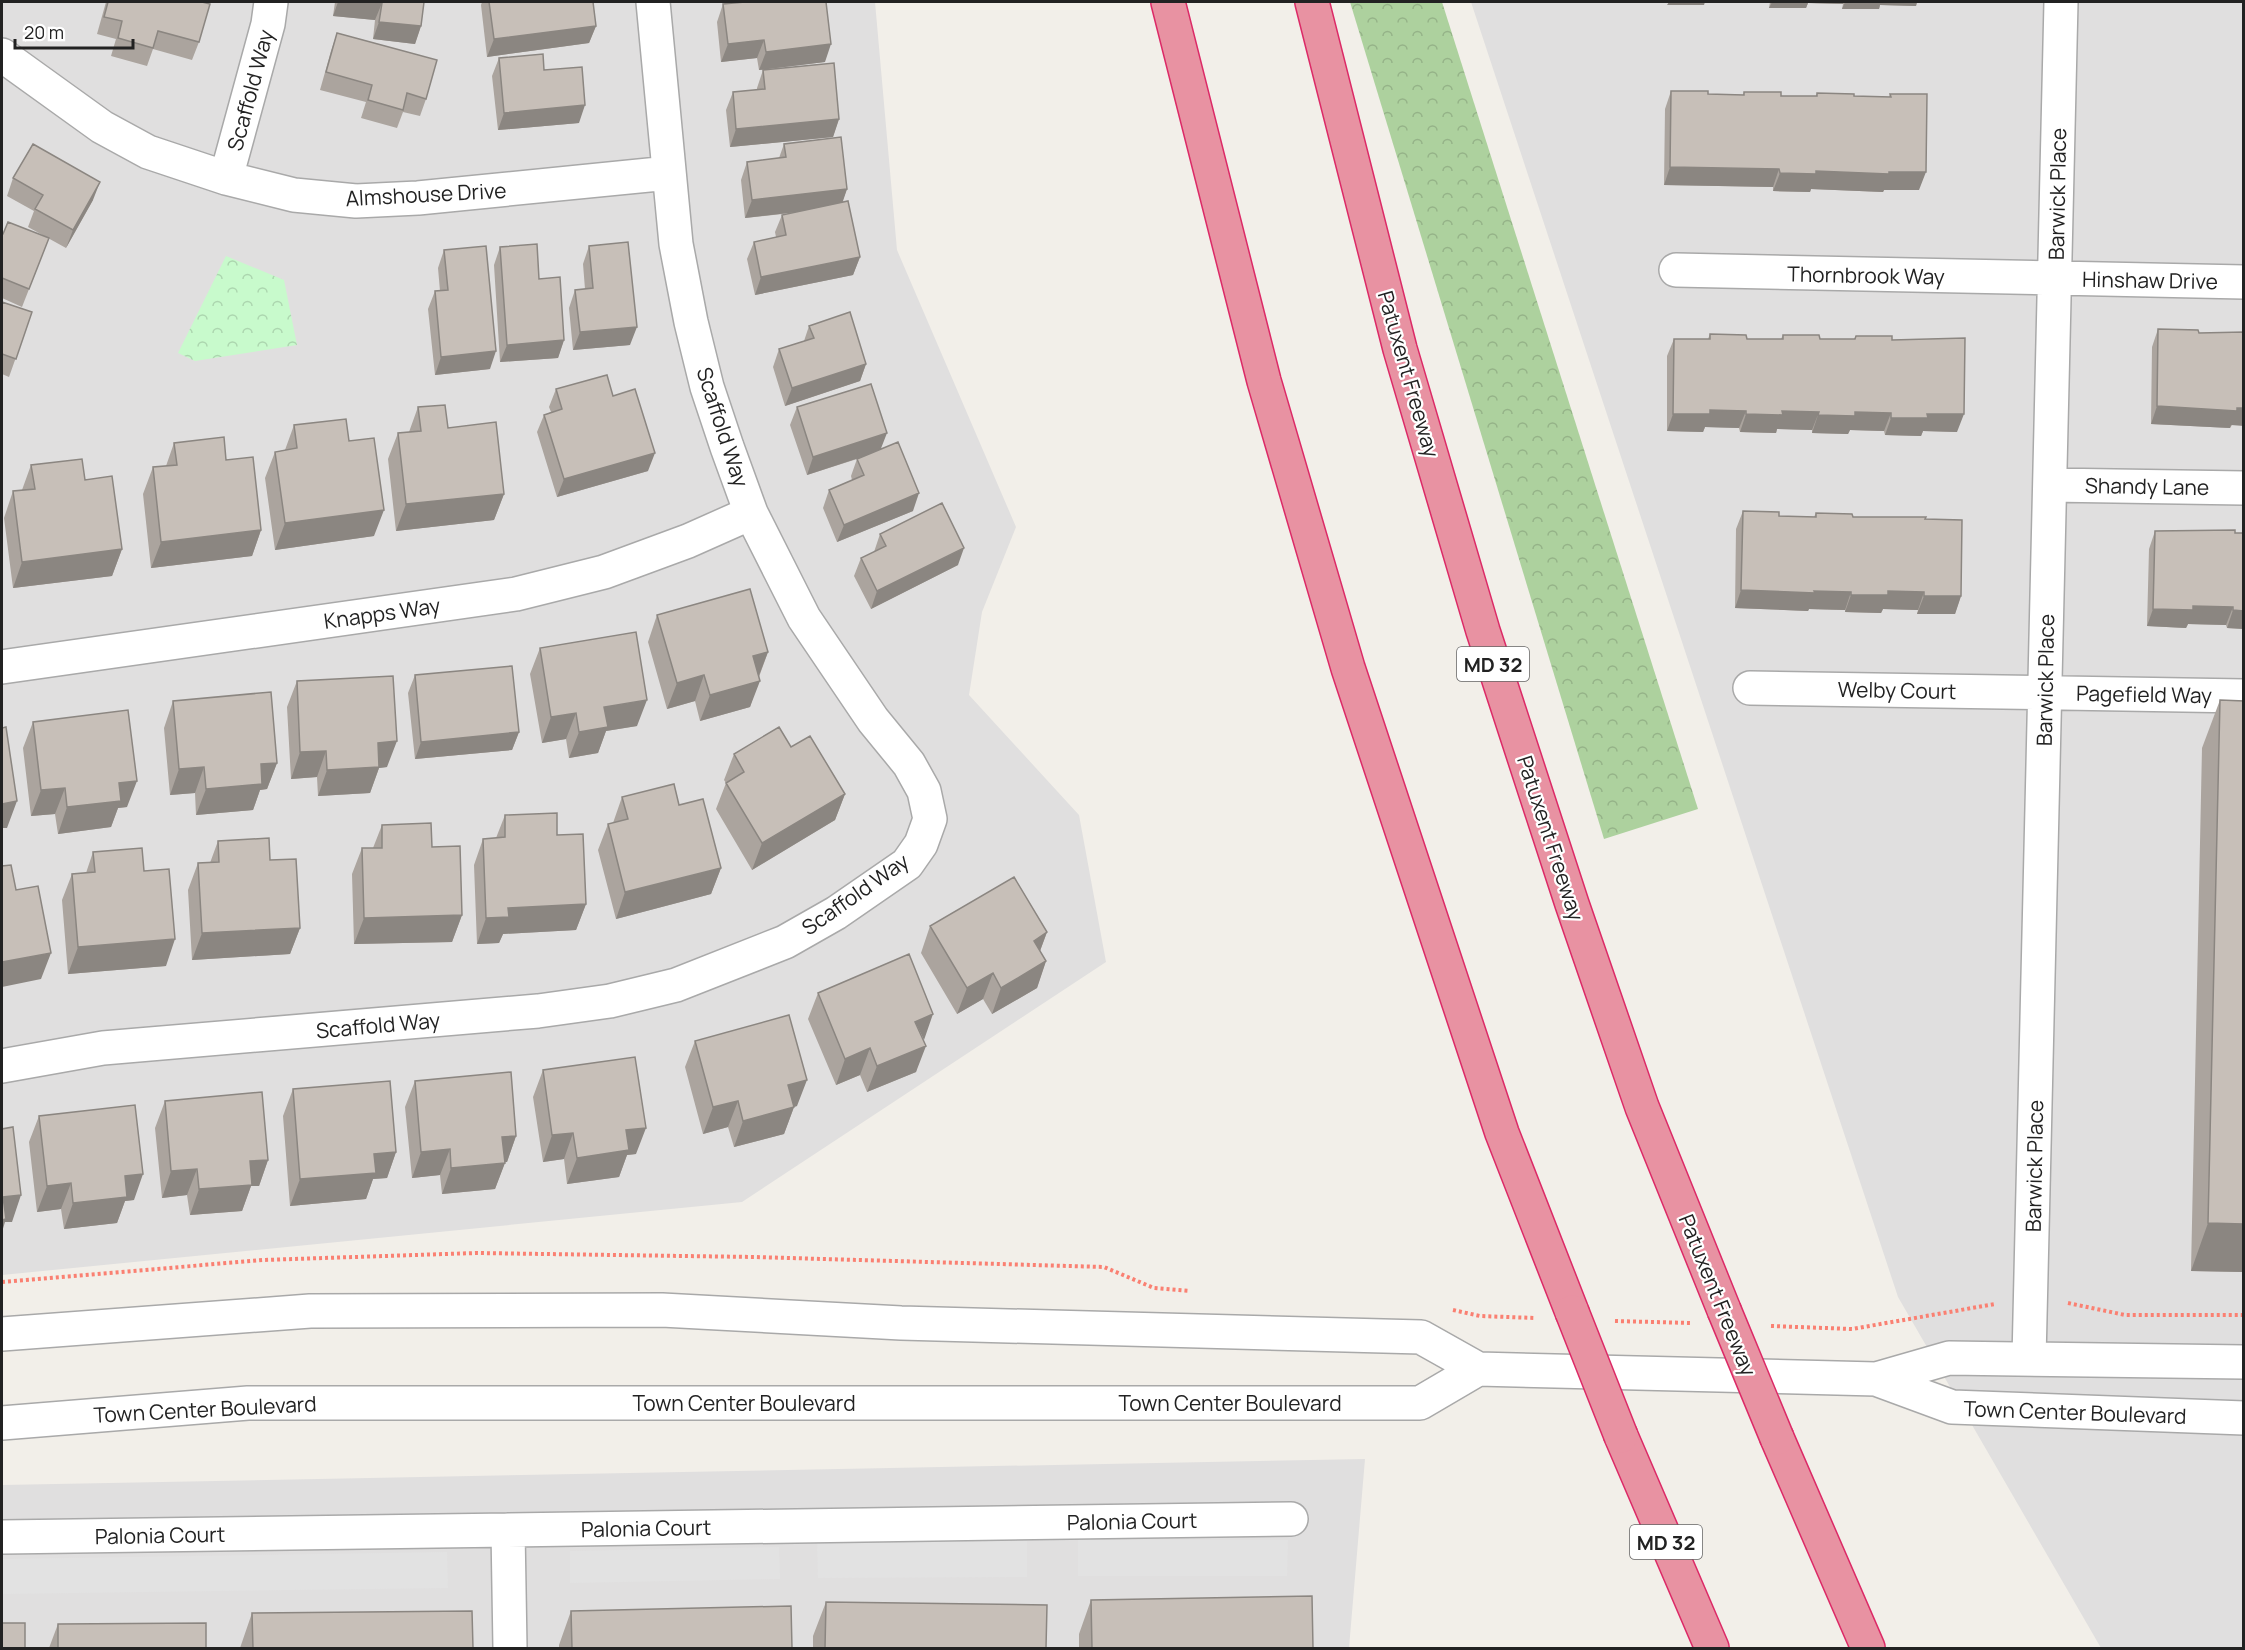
<svg xmlns="http://www.w3.org/2000/svg" width="2245" height="1650" font-family="Manrope,sans-serif">
<defs>
<pattern id="forest-crowns" width="20" height="18" patternUnits="userSpaceOnUse" patternTransform="scale(1.5)"><rect width="20" height="18" fill="#add19e"/><path d="M2 6a3 3 0 1 1 6 0M12 15a3 3 0 1 1 6 0" fill="none" stroke="#95b388"/></pattern>
<pattern id="park-crowns" width="20" height="18" patternUnits="userSpaceOnUse" patternTransform="scale(1.5)"><rect width="20" height="18" fill="#c8facc"/><path d="M2 6a3 3 0 1 1 6 0M12 15a3 3 0 1 1 6 0" fill="none" stroke="#acd6af"/></pattern>
</defs>
<rect width="100%" height="100%" fill="#f2efe9"/>
<!-- residential -->
<path fill="#e0dfdf" d="M2 2H875L897 250 1016 527 982 612 969 695 1079 815 1106 962 742 1202 2 1275Z
M1471 2H2243V1648H2101L1898 1297Z
M1365 1459 1349 1648H2V1485Z"/>
<!-- forest -->
<path fill="url(#forest-crowns)" d="M1350 2H1442L1698 809 1604 839Z"/>
<!-- park -->
<path fill="url(#park-crowns)" d="M226 256 284 280 297 345 195 361 178 353Z"/>
<!-- parking -->
<path fill="#e2e2e2" d="M1078 1540H1288L1287 1576H1078Z
M1027 1541V1577L818 1578 817 1542Z
M779 1547 780 1579 570 1583V1551Z
M447 1552 448 1588 2 1594V1559Z"/>
<g fill="none" stroke-linecap="round" stroke-linejoin="round">
<defs>
<path id="minor" d="M2 55 102 127 148 152 226 178 294 195 356 201 418 198 669 173
M226 178 268 24 271 2
M1676 270 2244 282
M2050 485 2244 488
M2 667 516 594 604 572 688 541 751 513
M1750 688 2244 696
M2 1066 103 1048 538 1011 610 1001 676 985 785 942 836 913 907 864 921 844 930 819 924 791 909 764 873 720 804 618 751 513 727 447 707 387 691 322 676 244 653 2
M2 1334 310 1311 662 1310 901 1323 1421 1337 1478 1369 1876 1379 1949 1358 2244 1362
M2029 1359 2061 2
M1876 1379 1952 1407 2244 1418
M2 1423 248 1403H1420L1478 1369
M508 1530 510 1648
M2 1537 1291 1519"/>
<path id="highway" d="M1168 2 1264 381 1348 668 1502 1133 1572 1312
M1312 2 1400 349 1483 631 1572 904 1642 1107 1724 1310
M1621 1436 1712 1648
M1777 1438 1868 1648"/>
</defs>
<!-- minor casing -->
<use href="#minor" stroke="#a9a9a9" stroke-width="36"/>
<!-- highway casing -->
<use href="#highway" stroke="#dc2a67" stroke-width="36"/>
<!-- path -->
<path stroke="#fa8072" stroke-width="4" stroke-dasharray="3 3" stroke-linecap="butt" d="M2 1282 263 1260 476 1253 754 1257 1104 1267 1154 1288 1189 1291
M2068 1303 2125 1315H2244
M1453 1310 1480 1316 1535 1318
M1615 1321 1691 1323
M1771 1326 1852 1329 1995 1304"/>
<!-- minor -->
<use href="#minor" stroke="#fff" stroke-width="33"/>
<!-- highway -->
<use href="#highway" stroke="#e892a2" stroke-width="33"/>
<defs>
<path id="highway-bridge" d="M1724 1310 1777 1438
M1572 1312 1621 1436"/>
</defs>
<!-- highway-bridge casing -->
<use href="#highway-bridge" stroke="#dc2a67" stroke-width="36" stroke-linecap="butt"/>
<!-- highway-bridge -->
<use href="#highway-bridge" stroke="#e892a2" stroke-width="33"/>
</g>
<!-- wall -->
<path fill="#aba49e" d="M106 2H202L199 42 192 60 153 49 147 66 111 56 116 39 97 34Z
M335 2H424L421 26 415 44 373 39 375 20 333 16Z
M482 2H593L596 26 589 43 487 57 481 5Z
M1770 2H1917L1916 6 1880 5 1879 9H1842L1843 4 1808 3 1806 8H1769Z
M723 4 825 62 759 70 757 58 721 62 717 22Z
M337 33 426 99 420 116 403 112 397 128 361 118 366 102 320 90 331 51Z
M499 58 544 70 579 123 498 130 492 76Z
M763 70 839 119 833 137 730 147 726 110 733 92 757 90V88Z
M1671 91 1708 94 1743 95 1744 92 1781 96H1816L1817 93 1854 96 1889 97 1890 94 1919 190H1884L1883 192 1811 189 1810 192 1773 191V187L1664 185 1665 109Z
M784 144 847 189 842 202 860 257 853 275 755 295 747 259 754 242 776 237 775 232 782 215 791 213 745 218 741 180 747 162 779 158Z
M13 178 93 200 66 248 28 227 34 211 7 196Z
M2 234 42 256 22 307 2 298Z
M589 246 630 345 573 350 569 308 575 290 585 289 583 264Z
M500 247 539 279 564 340 558 358 500 362 494 265Z
M444 250 490 369 435 375 428 309 435 291H440L438 268Z
M2 302 32 312 9 377 2 374Z
M809 326 866 364 860 381 785 406 773 367 779 349 804 341Z
M2158 329 2199 333 2232 425 2230 428 2151 424 2152 347Z
M1710 334 1747 339H1781L1783 335 1820 339H1854L1856 336 1892 340 1957 432 1923 431 1921 436 1885 435 1884 431 1850 430 1848 434 1812 433V430L1777 429 1776 433 1740 432 1739 428 1705 427 1703 432 1667 431V356L1674 339H1708Z
M556 389 613 396 648 471 557 497 537 432 544 415 551 412 549 407Z
M418 407 448 428 504 494 494 520 396 531 388 459 398 433 409 432Z
M797 407 881 449 913 511 837 542 823 508 829 490 852 480 851 476 857 459 807 475 790 425Z
M294 425 349 441 374 536 275 550 265 478 275 452 285 450Z
M174 443 226 460 261 530 252 556 151 568 143 494 153 467 166 466Z
M31 465 85 480 122 549 112 576 13 588 4 518 13 491 22 490Z
M1743 511 1779 516 1814 517 1816 513 1853 517 1925 519 1961 596 1955 614H1917L1918 610 1883 609 1881 613 1845 612V610L1809 609 1808 611 1735 608 1736 529Z
M2235 530 2244 629 2227 628 2226 625 2188 624 2186 628 2147 626 2149 549 2155 531Z
M880 534 958 565 871 609 854 576 861 558 874 552Z
M657 615 768 652 759 677 750 707 700 721 695 701 667 709 648 642Z
M540 648 637 726 606 731 598 753 569 758 566 739 542 743 530 674Z
M415 675 519 732 512 750 415 759 408 693Z
M297 681 387 767 379 768 370 793 318 796 317 777 291 779 287 707Z
M2220 700 2244 701V1272L2191 1271 2202 748Z
M173 701 277 763 267 789 260 790 253 810 196 815 195 793 170 795 164 728Z
M33 722 127 807 118 808 111 827 58 834 55 814 31 816 23 748Z
M791 747 845 794 835 820 752 870 716 809 726 783 724 780 734 754Z
M622 797 679 805 721 868 711 894 616 919 598 850 608 824 613 823Z
M505 815 557 835 586 904 576 930 503 934 499 943 477 944 474 865 483 839 496 838Z
M382 825 432 847 462 915 452 942 354 944 352 874 362 848H373Z
M218 841 300 928 290 954 192 960 188 890 198 863H210Z
M93 852 166 966 68 974 62 900 72 874 86 873Z
M930 926 1047 932 1040 951 1046 961 1037 988 992 1014 983 999 957 1014 921 953Z
M818 993 923 1040 916 1072 867 1092 860 1075 836 1085 808 1019Z
M695 1041 797 1106 794 1107 784 1134 734 1147 728 1127 703 1134 685 1067Z
M543 1070 636 1154 627 1155 619 1177 567 1184 564 1159 543 1162 533 1097Z
M415 1081 516 1136 507 1162H505L495 1189 442 1194 440 1175 412 1178 405 1107Z
M293 1089 396 1152 387 1178 373 1179 366 1199 290 1206 283 1116Z
M165 1101 268 1160 259 1186H251L242 1211 190 1215 187 1195 162 1198 155 1128Z
M39 1116 134 1200 125 1201 117 1223 64 1229 61 1209 37 1212 29 1142Z
M1091 1600 1313 1648H1079V1634Z
M826 1602 1046 1648H813V1636Z
M571 1611 792 1648H559V1645Z
M252 1613 473 1648H240Z
M58 1624V1648H49Z"/>
<!-- shaded-wall -->
<path fill="#8b8681" d="M338 2H372L382 3 375 20 333 16Z
M1595 2H1632L1631 3H1595Z
M1669 2H1741H1705L1704 5H1667Z
M1772 2H1844L1843 4 1808 3 1806 8H1769Z
M1845 2H1917L1916 6 1880 5 1879 9H1842Z
M379 22 421 26 415 44 373 39Z
M596 26 589 43 487 57 494 39Z
M764 40 757 58 721 62 728 44Z
M831 44 825 62 759 70 766 52Z
M585 105 579 123 498 130 504 113Z
M839 119 833 137 730 147 736 129Z
M1670 167 1779 169 1773 187 1664 185Z
M1816 171 1889 172H1926L1919 190H1884L1883 192 1811 189 1810 192 1773 191 1780 173Z
M100 182 93 200 66 248 73 230Z
M847 189 841 207 745 218 752 200Z
M860 257 853 275 755 295 761 277Z
M637 327 630 345 573 350 580 332Z
M564 340 558 358 500 362 507 345Z
M496 351 490 369 435 375 441 357Z
M866 364 860 381 785 406 792 388Z
M2157 406 2244 408V426L2231 425 2230 428 2151 424Z
M1710 410 1746 411 1739 428 1705 427 1703 432 1667 431 1673 414Z
M1782 411 1819 412 1812 430 1777 429 1776 433 1740 432 1746 414Z
M1855 412 1891 413 1884 431 1850 430 1848 434 1812 433 1818 415Z
M1927 414H1964L1957 432 1923 431 1921 436 1885 435 1891 418Z
M887 433 880 451 807 475 813 457Z
M655 453 648 471 557 497 564 479Z
M919 493 913 511 837 542 844 525Z
M504 494 494 520 396 531 406 504Z
M384 510 374 536 275 550 285 523Z
M261 530 252 556 151 568 161 542Z
M964 548 958 565 871 609 877 591Z
M122 549 112 576 13 588 22 562Z
M1741 590 1814 591 1851 592 1845 610 1809 609 1808 611 1735 608Z
M1888 591 1924 592 1918 610 1883 609 1881 613 1845 612 1851 595Z
M1924 596H1961L1955 614H1917Z
M2193 606 2233 607 2226 625 2188 624 2186 628 2147 626 2153 609Z
M2233 610 2244 611V629L2227 628Z
M768 652 758 678 753 656Z
M704 675 695 701 667 709 677 683Z
M760 681 750 707 700 721 710 695Z
M647 700 637 726 606 731 598 753 569 758 579 732 604 707Z
M576 713 566 739 542 743 551 717Z
M519 732 512 750 415 759 421 742Z
M397 741 387 767 379 768 370 793 318 796 327 770 378 743Z
M326 751 317 777 291 779 300 752Z
M277 763 267 789 260 790 253 810 196 815 206 789 261 764Z
M204 767 195 793 170 795 179 769Z
M137 781 127 807 118 808 111 827 58 834 67 807 119 783Z
M65 788 55 814 31 816 41 790Z
M845 794 835 820 752 870 762 843Z
M17 801 7 828H2V804Z
M721 868 711 894 616 919 625 892Z
M586 904 576 930 503 934 499 943 477 944 486 918 508 908Z
M462 915 452 942 354 944 364 918Z
M300 928 290 954 192 960 202 933Z
M1047 932 1037 959 1034 941Z
M175 939 166 966 68 974 78 947Z
M51 953 41 979 2 987V962Z
M1046 961 1037 988 992 1014 1001 988Z
M993 973 983 999 957 1014 967 988Z
M933 1014 924 1040 915 1022Z
M926 1046 916 1072 867 1092 877 1066Z
M870 1048 860 1075 836 1085 845 1059Z
M807 1080 797 1106 778 1111 788 1085Z
M738 1101 728 1127 703 1134 713 1107Z
M794 1107 784 1134 734 1147 743 1121Z
M646 1128 636 1154 627 1155 619 1177 567 1184 577 1158 626 1130Z
M573 1133 564 1159 543 1162 552 1135Z
M516 1136 507 1162 493 1163 502 1137Z
M450 1149 440 1175 412 1178 421 1152Z
M396 1152 387 1178 373 1179 366 1199 290 1206 300 1179 374 1154Z
M268 1160 259 1186H251L242 1211 190 1215 199 1189 250 1161Z
M505 1163 495 1189 442 1194 451 1168Z
M197 1169 187 1195 162 1198 171 1171Z
M143 1174 134 1200 125 1201 117 1223 64 1229 73 1203 125 1176Z
M71 1183 61 1209 37 1212 47 1186Z
M21 1195 12 1222H5L2 1232V1202L3 1197Z
M2208 1223 2244 1224V1272L2191 1271Z"/>
<!-- building -->
<path fill="#c7bfb8" stroke="#8b8681" stroke-width="1.5" d="M108 2H202L210 4 199 42 158 31 153 48 118 38 122 21 104 17Z
M372 2H424L421 26 379 22 382 3Z
M489 2H593L596 26 494 39Z
M745 2H826L831 44 766 52 764 40 728 44 723 4Z
M337 33 437 60 426 99 407 93 403 110 368 100 372 85 326 72Z
M543 54 544 70 582 67 585 105 504 113 499 58Z
M834 63 839 119 736 129 733 92 765 89 763 70Z
M1671 91H1708V94L1744 95V92H1781V96H1817V93L1854 94V96L1891 97 1890 94H1927L1926 172H1889V174L1816 171V174L1780 173 1779 169 1670 167Z
M841 137 847 189 752 200 747 162 786 157 784 144Z
M33 144 100 182 73 230 35 209 43 195 13 178Z
M848 201 860 257 761 277 754 242 786 235 782 215Z
M8 222 49 238 29 289 2 278V234H3Z
M628 242 637 327 580 332 575 290 593 288 589 246Z
M537 244 539 279 560 277 564 340 507 345 500 247Z
M486 246 496 351 441 357 435 291 448 290 444 250Z
M2 302 32 312 16 359 2 354Z
M850 312 866 364 792 388 779 349 814 338 809 326Z
M2158 329 2198 330 2199 333 2244 332V408H2237V411L2157 406Z
M1710 334 1746 335 1747 339H1783V335H1819L1820 339H1855L1856 336H1892V340L1965 338 1964 414H1927L1928 418H1891V413L1855 412V416L1818 415 1819 412 1782 411 1783 415 1746 414V411L1710 410V414H1673L1674 339H1710Z
M607 375 613 396 635 389 655 453 564 479 544 415 562 409 556 389Z
M871 384 887 433 813 457 797 407Z
M445 405 448 428 496 422 504 494 406 504 398 433 421 431 418 407Z
M346 419 349 441 374 438 384 510 285 523 275 452 297 448 294 425Z
M224 437 226 460 253 457 261 530 161 542 153 467 177 465 174 443Z
M898 442 919 493 844 525 829 490 864 475 857 459Z
M82 459 85 480 112 476 122 549 22 562 13 491 35 489 31 465Z
M942 503 964 548 877 591 861 558 886 546 880 534Z
M1743 511 1779 512V516L1816 517V513L1852 514 1853 517H1926L1925 519 1962 520 1961 596H1924V592L1888 591V595H1851V592L1814 591 1815 593 1741 590Z
M2235 530V533H2244V611L2233 610V607L2193 606V610L2153 609 2155 531Z
M750 589 768 652 753 656 760 681 710 695 704 675 677 683 657 615Z
M636 632 647 700 604 707 608 727 579 732 576 713 551 717 540 648Z
M512 666 519 732 421 742 415 675Z
M393 676 397 741 378 743 379 767 327 770 326 751 300 752 297 681Z
M271 692 277 763 261 764 262 784 206 789 204 767 179 769 173 701Z
M2220 700 2244 701V1224L2208 1223Z
M128 710 137 781 119 783 121 801 67 807 65 788 41 790 33 722Z
M6 727 17 801 2 804V728Z
M779 727 791 747 810 736 845 794 762 843 726 783 744 772 734 754Z
M674 784 679 805 703 799 721 868 625 892 608 824 628 819 622 797Z
M557 813V835L583 834 586 904 508 908 509 917 486 918 483 839 505 837V815Z
M431 823 432 847 460 846 462 915 364 918 362 848H382V825Z
M269 838 270 860 296 859 300 928 202 933 198 863 219 862 218 841Z
M142 848 144 871 169 869 175 939 78 947 72 874 95 872 93 852Z
M11 865 16 890 38 886 51 953 2 962V866Z
M1014 877 1047 932 1034 941 1046 961 1001 988 993 973 967 988 930 926Z
M909 954 933 1014 915 1022 926 1046 877 1066 870 1048 845 1059 818 993Z
M789 1015 807 1080 788 1085 794 1107 743 1121 738 1101 713 1107 695 1041Z
M635 1057 646 1128 626 1130 629 1150 577 1158 573 1133 552 1135 543 1070Z
M511 1072 516 1136 502 1137 505 1163 451 1168 450 1149 421 1152 415 1081Z
M390 1081 396 1152 374 1154 376 1173 300 1179 293 1089Z
M262 1092 268 1160 250 1161 252 1185 199 1189 197 1169 171 1171 165 1101Z
M135 1105 143 1174 125 1176 127 1197 73 1203 71 1183 47 1186 39 1116Z
M13 1127 21 1195 3 1197 6 1219 2 1220V1129Z
M1312 1596 1313 1648H1092L1091 1600Z
M826 1602 1047 1605 1046 1648H825Z
M791 1606 792 1648H572L571 1611Z
M472 1611 473 1648H253L252 1613Z
M2 1623H25V1648H2Z
M206 1623V1648H58V1624Z"/>
<g text-anchor="middle" dominant-baseline="central" stroke-width="4.5" stroke-linejoin="round" paint-order="stroke">
<!-- shield labels -->
<g fill="#fff" stroke="#646464" stroke-width="1.5">
<rect x="1457" y="647" width="72" height="34" rx="4.5"/>
<rect x="1630" y="1525" width="72" height="34" rx="4.5"/>
</g>
<g font-size="20" font-weight="bold" fill="#222">
<text x="1493" y="664">MD 32</text>
<text x="1666" y="1542">MD 32</text>
</g>
<!-- street labels -->
<g font-size="21" fill="#222" stroke="#fff">
<text transform="translate(250 90) rotate(-75)">Scaffold Way</text>
<text transform="translate(426 194) rotate(-3)">Almshouse Drive</text>
<text transform="translate(2057 194) rotate(-89)">Barwick Place</text>
<text transform="translate(1866 275) rotate(1)">Thornbrook Way</text>
<text transform="translate(2150 280) rotate(1)">Hinshaw Drive</text>
<text transform="translate(1409 374) rotate(74)">Patuxent Freeway</text>
<text transform="translate(723 427) rotate(72)">Scaffold Way</text>
<text transform="translate(2147 486) rotate(1)">Shandy Lane</text>
<text transform="translate(382 613) rotate(-8)">Knapps Way</text>
<text transform="translate(2045 680) rotate(-89)">Barwick Place</text>
<text transform="translate(1897 690) rotate(1)">Welby Court</text>
<text transform="translate(2144 694) rotate(1)">Pagefield Way</text>
<text transform="translate(1551 838) rotate(72)">Patuxent Freeway</text>
<text transform="translate(855 894) rotate(-35)">Scaffold Way</text>
<text transform="translate(378 1025) rotate(-5)">Scaffold Way</text>
<text transform="translate(2034 1166) rotate(-89)">Barwick Place</text>
<text transform="translate(1718 1295) rotate(68)">Patuxent Freeway</text>
<text x="744" y="1403">Town Center Boulevard</text>
<text x="1230" y="1403">Town Center Boulevard</text>
<text transform="translate(205 1409) rotate(-3)">Town Center Boulevard</text>
<text transform="translate(2075 1412) rotate(2)">Town Center Boulevard</text>
<text transform="translate(1132 1521) rotate(-1)">Palonia Court</text>
<text transform="translate(646 1528) rotate(-1)">Palonia Court</text>
<text transform="translate(160 1535) rotate(-1)">Palonia Court</text>
</g>
</g>
<!-- border -->
<rect width="2245" height="1650" fill="none" stroke="#222222" stroke-width="6"/>
<!-- scale -->
<path d="M15 39v9h118v-9" fill="none" stroke="#222222" stroke-width="3"/>
<text x="24" y="39" font-size="18" fill="#222222" stroke="#ffffff" stroke-width="4.5" paint-order="stroke">20 m</text>
</svg>
